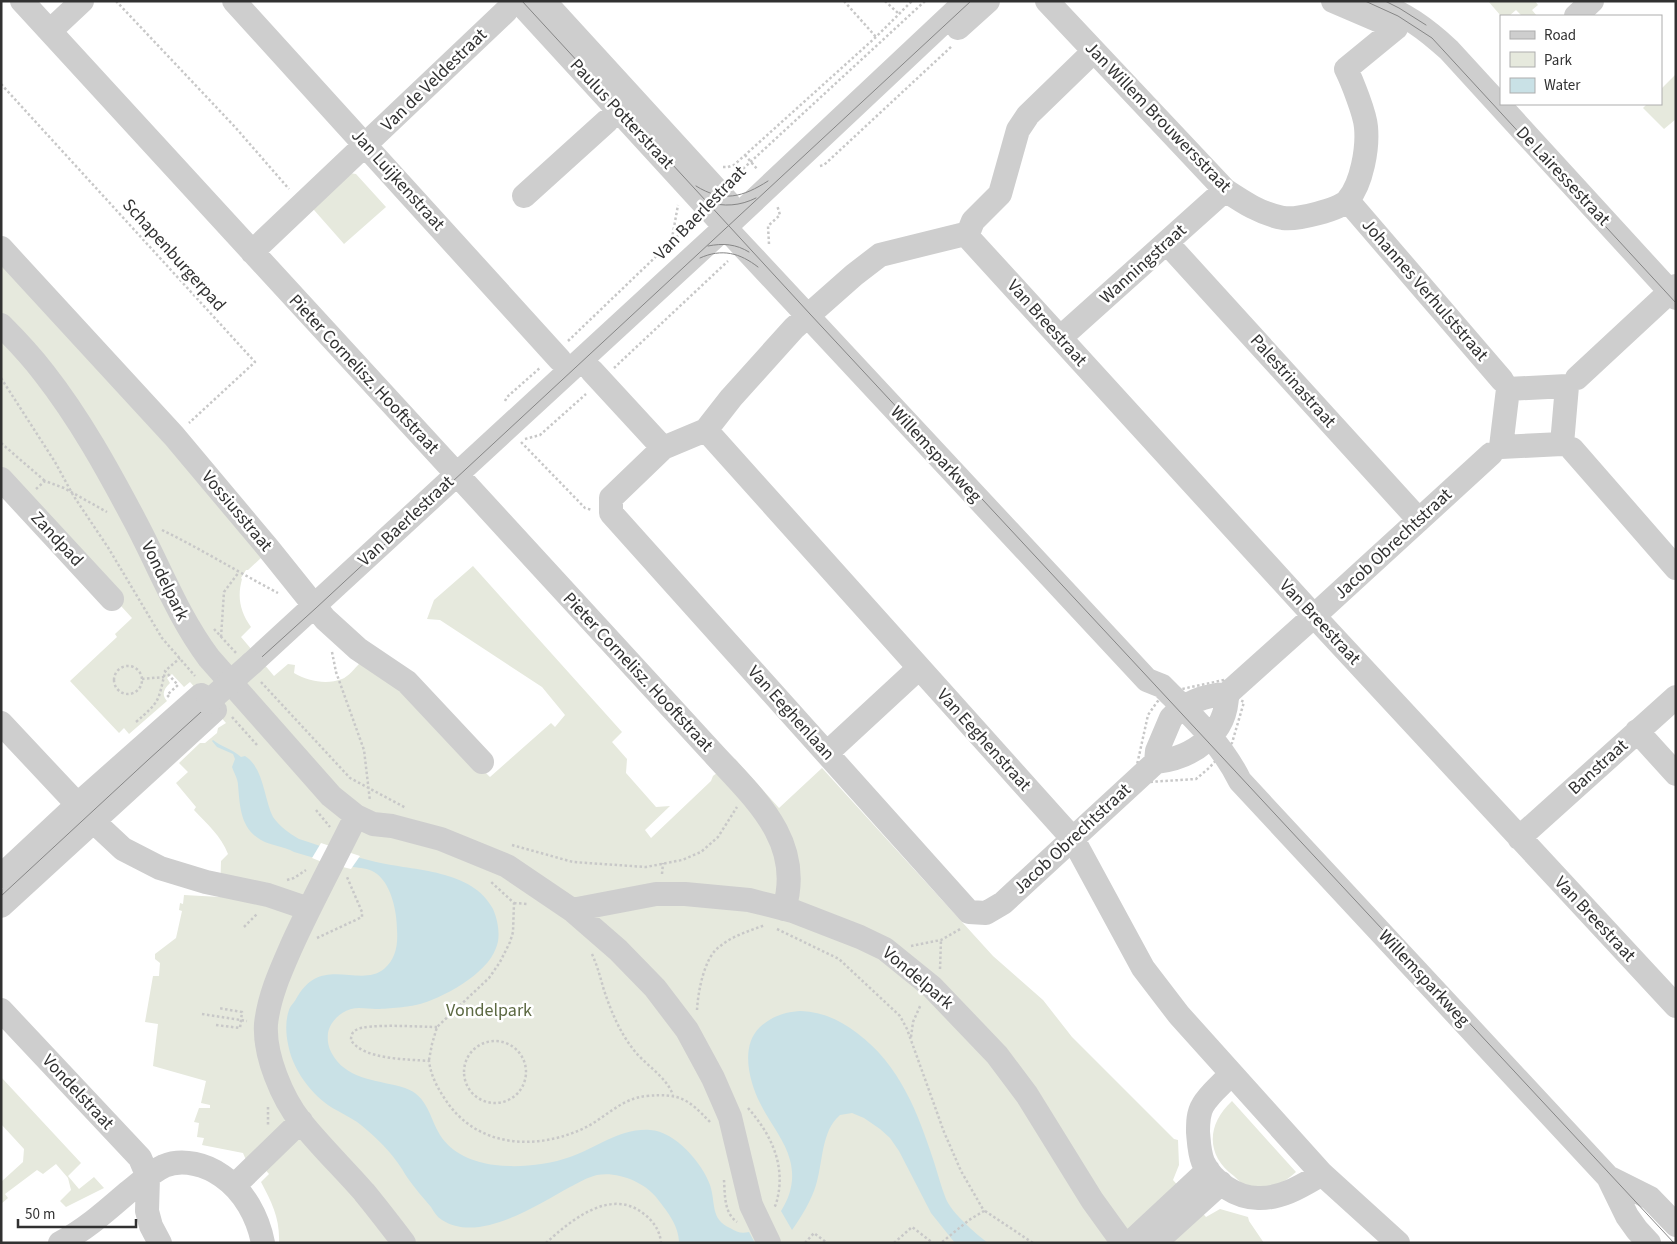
<svg xmlns="http://www.w3.org/2000/svg" width="1677" height="1244" font-family="'Source Sans 3',sans-serif">
<rect width="100%" height="100%" fill="#fff"/>
<!-- green -->
<path fill="#e6e9dd" d="M1488 1H1535L1538 5 1532 10 1537 16H1522L1516 10 1509 16H1501Z
M1676 74V119L1664 129 1643 108 1647 104H1661V89Z
M343 172 356 174 386 207 344 244 314 210 312 201Z
M1 262 216 500 262 557 248 570H246L241 578 242 579C237 597 240 612 251 627L241 637 274 676 288 664 295 665 294 673C308 681 326 685 342 679 348 677 355 668 360 663L399 688 490 777 551 723 555 727 565 715 542 687 440 620 427 619 434 600 473 566 622 732 612 742 627 759 626 773 656 807 670 806 645 830 651 838 711 781 713 776 735 759 779 808 822 768 993 956 1043 1000 1072 1037 1174 1139 1178 1140 1179 1165 1173 1180 1206 1217 1220 1209 1248 1217 1249 1221 1264 1243H279C280 1218 272 1203 261 1182L269 1174 253 1156 246 1160 243 1153 202 1145 204 1138 197 1137 199 1123 194 1122 199 1108H210V1105L201 1103 206 1081 153 1066 158 1024 145 1022 153 976H159L160 963 155 959V954L176 938 182 911 179 910 180 903 183 904 184 895 220 897 221 861 228 854C221 836 207 824 194 810L196 807 176 783 188 772 179 763 200 743H205L217 733 218 728 226 723 190 682 184 687 172 674 167 678 170 683C164 689 161 694 167 701L129 734 124 728 119 733 70 681 117 637 115 634 132 618 1 475Z
M1 1077 81 1163 68 1176 79 1189 94 1177 104 1188 66 1207 60 1201 71 1190 68 1178 56 1164 43 1174 37 1170 5 1194 8 1198 1 1204V1182L23 1162 24 1149 1 1124Z
M1232 1101 1296 1172C1288 1179 1279 1186 1269 1187 1263 1188 1251 1188 1246 1186 1242 1184 1237 1179 1234 1176 1205 1155 1207 1124 1232 1101Z"/>
<!-- water -->
<path fill="#c9e1e6" d="M213 740C221 747 231 748 241 757L245 756C264 768 264 799 273 817 280 827 289 833 299 839 324 847 350 856 376 862 414 871 472 869 493 909 498 920 501 937 496 948 487 974 442 999 416 1005 408 1007 384 1009 376 1009 368 1009 359 1007 351 1009 340 1012 330 1022 328 1033 327 1043 329 1049 334 1057 350 1081 380 1080 405 1088 428 1096 429 1117 440 1135 452 1154 473 1162 495 1165 518 1168 548 1165 570 1157 597 1148 620 1128 650 1130 675 1131 703 1164 710 1185 716 1203 710 1219 730 1228 737 1232 741 1234 749 1232L755 1243H679C679 1225 666 1210 656 1197 644 1182 617 1171 597 1175 588 1177 578 1183 570 1187 537 1205 479 1244 442 1220 437 1217 434 1212 431 1207 421 1195 410 1183 402 1169 391 1152 377 1138 361 1125 350 1116 335 1111 324 1102 307 1088 292 1067 288 1044 286 1034 285 1021 289 1010 290 1006 294 1003 296 999 321 953 359 989 384 969 396 959 398 945 397 930 397 911 391 882 374 872 368 868 360 868 353 867 333 863 313 858 294 852 284 846 271 846 261 840 240 828 240 806 238 785 238 779 234 773 232 767L235 759 233 754 217 747 212 741Z
M801 1011C823 1012 840 1020 857 1033 900 1065 918 1113 934 1162 938 1174 941 1187 946 1199 952 1213 975 1233 988 1243H955L931 1213 899 1151 890 1138 880 1129 864 1118 852 1113 840 1115C821 1131 823 1163 816 1185 811 1201 802 1216 792 1230L781 1211C791 1195 795 1179 790 1160 785 1140 769 1122 760 1103 749 1081 740 1046 760 1027 772 1016 785 1012 801 1011Z"/>
<!-- pier -->
<path fill="#fff" d="M321 843 360 856 351 869 322 862 312 858Z"/>
<g fill="none" stroke-linecap="round" stroke-linejoin="round">
<!-- path -->
<path stroke="#c8c8c8" stroke-width="2.5" stroke-dasharray="2.5 2.5" stroke-linecap="butt" d="M116 1 235 127 289 189
M844 1 876 37
M885 1 899 14
M1 84 255 362 189 423
M745 155 758 170
M820 166 824 165 952 46
M723 167H728L734 165 876 37 912 1
M732 179 925 1
M769 244 768 226 780 215 777 205
M675 248 671 244 678 205
M568 341 694 220
M614 368 728 261
M1 378 55 462 73 495 109 549 162 638 195 676
M505 401 507 397 541 367
M525 439 540 435 586 394
M521 442 585 508 592 510
M1 443 45 481
M36 489 45 481 64 488 107 512
M162 530C201 549 238 572 278 593
M214 629 236 653
M221 637 224 592 239 572
M332 652 336 672 364 750 370 801
M114 680a14 14 0 1 1 28 0a14 14 0 1 1-28 0Z
M142 679 164 677
M1224 680 1227 694 1244 702 1232 743 1209 768 1196 779 1133 783 1148 715 1157 702 1168 692Z
M261 682 350 778 406 808
M169 697 167 695 178 685 165 671 180 658
M232 717 257 745
M136 722C160 701 158 702 165 672
M316 810 330 827
M512 845 573 862 646 867 682 860 701 852 718 837 737 807
M662 874 663 863
M287 880 294 878 306 870
M514 903 528 904
M244 927 258 913
M777 929 839 959 900 1016 907 1029 944 1132 961 1171 984 1211 969 1220 941 1243
M317 938 362 917V912L347 877
M911 946 941 940 962 928
M592 954C597 965 600 976 603 987 610 1009 619 1031 633 1049 645 1065 666 1076 673 1095
M940 969 941 940
M697 1010C698 992 704 958 719 947 732 936 749 931 765 925
M202 1014 247 1021
M216 1025 240 1028 242 1012 218 1008
M437 1027C422 1027 366 1023 356 1030 352 1032 351 1036 351 1040 363 1060 408 1059 429 1061 431 1076 437 1087 445 1099 475 1146 532 1151 580 1130 604 1120 620 1098 647 1096 680 1093 688 1099 710 1122
M911 1037 913 1022 921 1004
M464 1072a31 31 0 1 1 62 0a31 31 0 1 1-62 0Z
M429 1060 432 1044 437 1027 489 978 500 962 510 942 513 932 514 903 490 881
M268 1107V1126
M748 1108C768 1131 783 1158 779 1190 778 1196 777 1203 774 1208
M724 1180C725 1195 724 1213 737 1222
M985 1211 1033 1243
M546 1243C571 1220 611 1187 644 1214 653 1221 660 1230 661 1243
M805 1243 814 1233 827 1243
M894 1243 912 1227 933 1243"/>
<!-- minor -->
<path stroke="#cecece" stroke-width="24" d="M22 1 712 752C753 797 805 841 784 909
M234 1 560 360
M518 1 735 238 1147 680 1162 686 1168 692C1195 719 1223 746 1240 781L1608 1177 1627 1216 1637 1230 1649 1243
M544 1 728 202
M1047 1 1225 190C1243 202 1261 214 1283 218 1297 220 1339 210 1348 200 1362 183 1368 148 1366 127 1365 114 1352 81 1346 69L1396 28
M1333 1 1396 28
M1375 1C1406 15 1424 27 1449 50L1676 298
M1576 16 1592 1
M958 28 988 1
M50 31 82 1
M524 196 607 121
M1348 201 1502 380
M967 236 965 234 880 255 854 275 794 328 731 398 706 430 663 448 611 498V513L969 912 986 913 1003 903 1156 762C1193 758 1227 734 1227 694
M967 236 1314 616 1676 1006
M967 236 973 221 1000 194 1018 130 1028 115 1094 51
M1167 243 1419 520
M1 248 174 436 268 548 325 619 358 649 407 682 482 762
M252 252 506 11
M1 325C16 340 31 356 44 373 80 419 108 470 135 521 160 568 177 615 209 658L331 796 356 816 373 824 392 826 441 839 507 866 572 910 618 950 655 988 687 1030 713 1078 730 1117 751 1205 769 1243
M1060 338 1225 190
M592 371 663 448
M1577 378 1676 286
M1567 386 1562 444 1501 447 1508 389Z
M706 430 1073 839 1143 968 1179 1015 1322 1174 1398 1243
M1572 449 1676 568
M1 479 112 599
M252 663 732 221 966 1
M1 723 93 821 123 849 160 868 206 882 268 895 309 909
M1637 731 1676 774
M827 753 919 668
M1156 762 1157 751 1171 718C1186 702 1205 695 1227 694L1314 616 1491 454
M356 816C335 859 312 901 292 945 281 970 269 996 266 1024 264 1055 282 1098 301 1122 321 1147 344 1169 364 1192 378 1209 391 1226 404 1243
M1519 838 1676 697
M1 876 78 804 201 695
M1 906 215 710
M572 910 656 894H685L749 900 793 911 860 937 885 949 932 987 997 1055 1027 1095 1092 1200 1123 1243
M1 1010 140 1158 148 1177 147 1211 151 1226 160 1243
M1231 1074C1222 1084 1209 1094 1203 1105 1198 1113 1198 1123 1198 1132 1199 1142 1199 1152 1203 1162 1212 1182 1237 1198 1258 1198 1282 1199 1303 1185 1322 1174
M1608 1177 1650 1198 1676 1225
M234 1186 301 1121
M60 1243C86 1229 105 1212 127 1193 139 1184 151 1172 164 1166 183 1158 207 1165 222 1176 244 1191 258 1217 263 1243
M1134 1243V1239L1208 1170
M1155 1243 1221 1183"/>
<!-- tram -->
<path stroke="#868686" stroke-width="1" d="M522 1 810 314 1674 1243
M1365 1 1398 16 1432 38 1676 303
M1385 1 1399 8 1426 25
M696 186C723 203 743 197 768 181
M707 202C724 207 740 206 756 198
M708 246C723 243 736 244 749 252
M700 258C722 248 740 253 758 267
M1 896 148 760 316 608 971 1"/>
<!-- minor-bridge -->
<path stroke="#cecece" stroke-width="24" d="M208 702 252 663"/>
</g>
<g text-anchor="middle" dominant-baseline="central" stroke-width="5" stroke-linejoin="round" paint-order="stroke">
<!-- street labels -->
<g font-size="18" fill="#313131" stroke="#fff">
<text transform="translate(434 80) rotate(-44)">Van de Veldestraat</text>
<text transform="translate(622 114) rotate(47)">Paulus Potterstraat</text>
<text transform="translate(1158 117) rotate(46)">Jan Willem Brouwersstraat</text>
<text transform="translate(1563 176) rotate(47)">De Lairessestraat</text>
<text transform="translate(398 180) rotate(48)">Jan Luijkenstraat</text>
<text transform="translate(700 213) rotate(-46)">Van Baerlestraat</text>
<text transform="translate(174 255) rotate(48)">Schapenburgerpad</text>
<text transform="translate(1143 264) rotate(-42)">Wanningstraat</text>
<text transform="translate(1425 290) rotate(49)">Johannes Verhulststraat</text>
<text transform="translate(1047 323) rotate(48)">Van Breestraat</text>
<text transform="translate(364 374) rotate(47)">Pieter Cornelisz. Hooftstraat</text>
<text transform="translate(1293 381) rotate(48)">Palestrinastraat</text>
<text transform="translate(936 454) rotate(47)">Willemsparkweg</text>
<text transform="translate(237 511) rotate(50)">Vossiusstraat</text>
<text transform="translate(406 521) rotate(-43)">Van Baerlestraat</text>
<text transform="translate(57 539) rotate(47)">Zandpad</text>
<text transform="translate(1393 544) rotate(-43)">Jacob Obrechtstraat</text>
<text transform="translate(165 581) rotate(64)">Vondelpark</text>
<text transform="translate(1320 622) rotate(47)">Van Breestraat</text>
<text transform="translate(638 672) rotate(47)">Pieter Cornelisz. Hooftstraat</text>
<text transform="translate(791 713) rotate(48)">Van Eeghenlaan</text>
<text transform="translate(984 740) rotate(48)">Van Eeghenstraat</text>
<text transform="translate(1598 767) rotate(-42)">Banstraat</text>
<text transform="translate(1072 839) rotate(-43)">Jacob Obrechtstraat</text>
<text transform="translate(1595 919) rotate(47)">Van Breestraat</text>
<text transform="translate(918 978) rotate(40)">Vondelpark</text>
<text transform="translate(1424 978) rotate(47)">Willemsparkweg</text>
<text transform="translate(78 1092) rotate(47)">Vondelstraat</text>
</g>
<!-- park labels -->
<g font-size="18" fill="#5c6942" stroke="#fff">
<text x="489" y="1010">Vondelpark</text>
</g>
</g>
<!-- border -->
<rect width="1677" height="1244" fill="none" stroke="#313131" stroke-width="5"/>
<!-- legend -->
<rect x="1500" y="15" width="162" height="90" fill="#ffffff" stroke="#adadad"/>
<rect x="1510" y="31" width="25" height="8" fill="#cecece" stroke="#adadad"/>
<text x="1544" y="40" font-size="15" fill="#313131">Road</text>
<rect x="1510" y="52" width="25" height="15" fill="#e6e9dd" stroke="#adadad"/>
<text x="1544" y="65" font-size="15" fill="#313131">Park</text>
<rect x="1510" y="78" width="25" height="15" fill="#c9e1e6" stroke="#adadad"/>
<text x="1544" y="90" font-size="15" fill="#313131">Water</text>
<!-- scale -->
<path d="M18 1219v8h118v-8" fill="none" stroke="#313131" stroke-width="2.5"/>
<text x="25" y="1219" font-size="15" fill="#313131" stroke="#ffffff" stroke-width="4" paint-order="stroke">50 m</text>
</svg>
